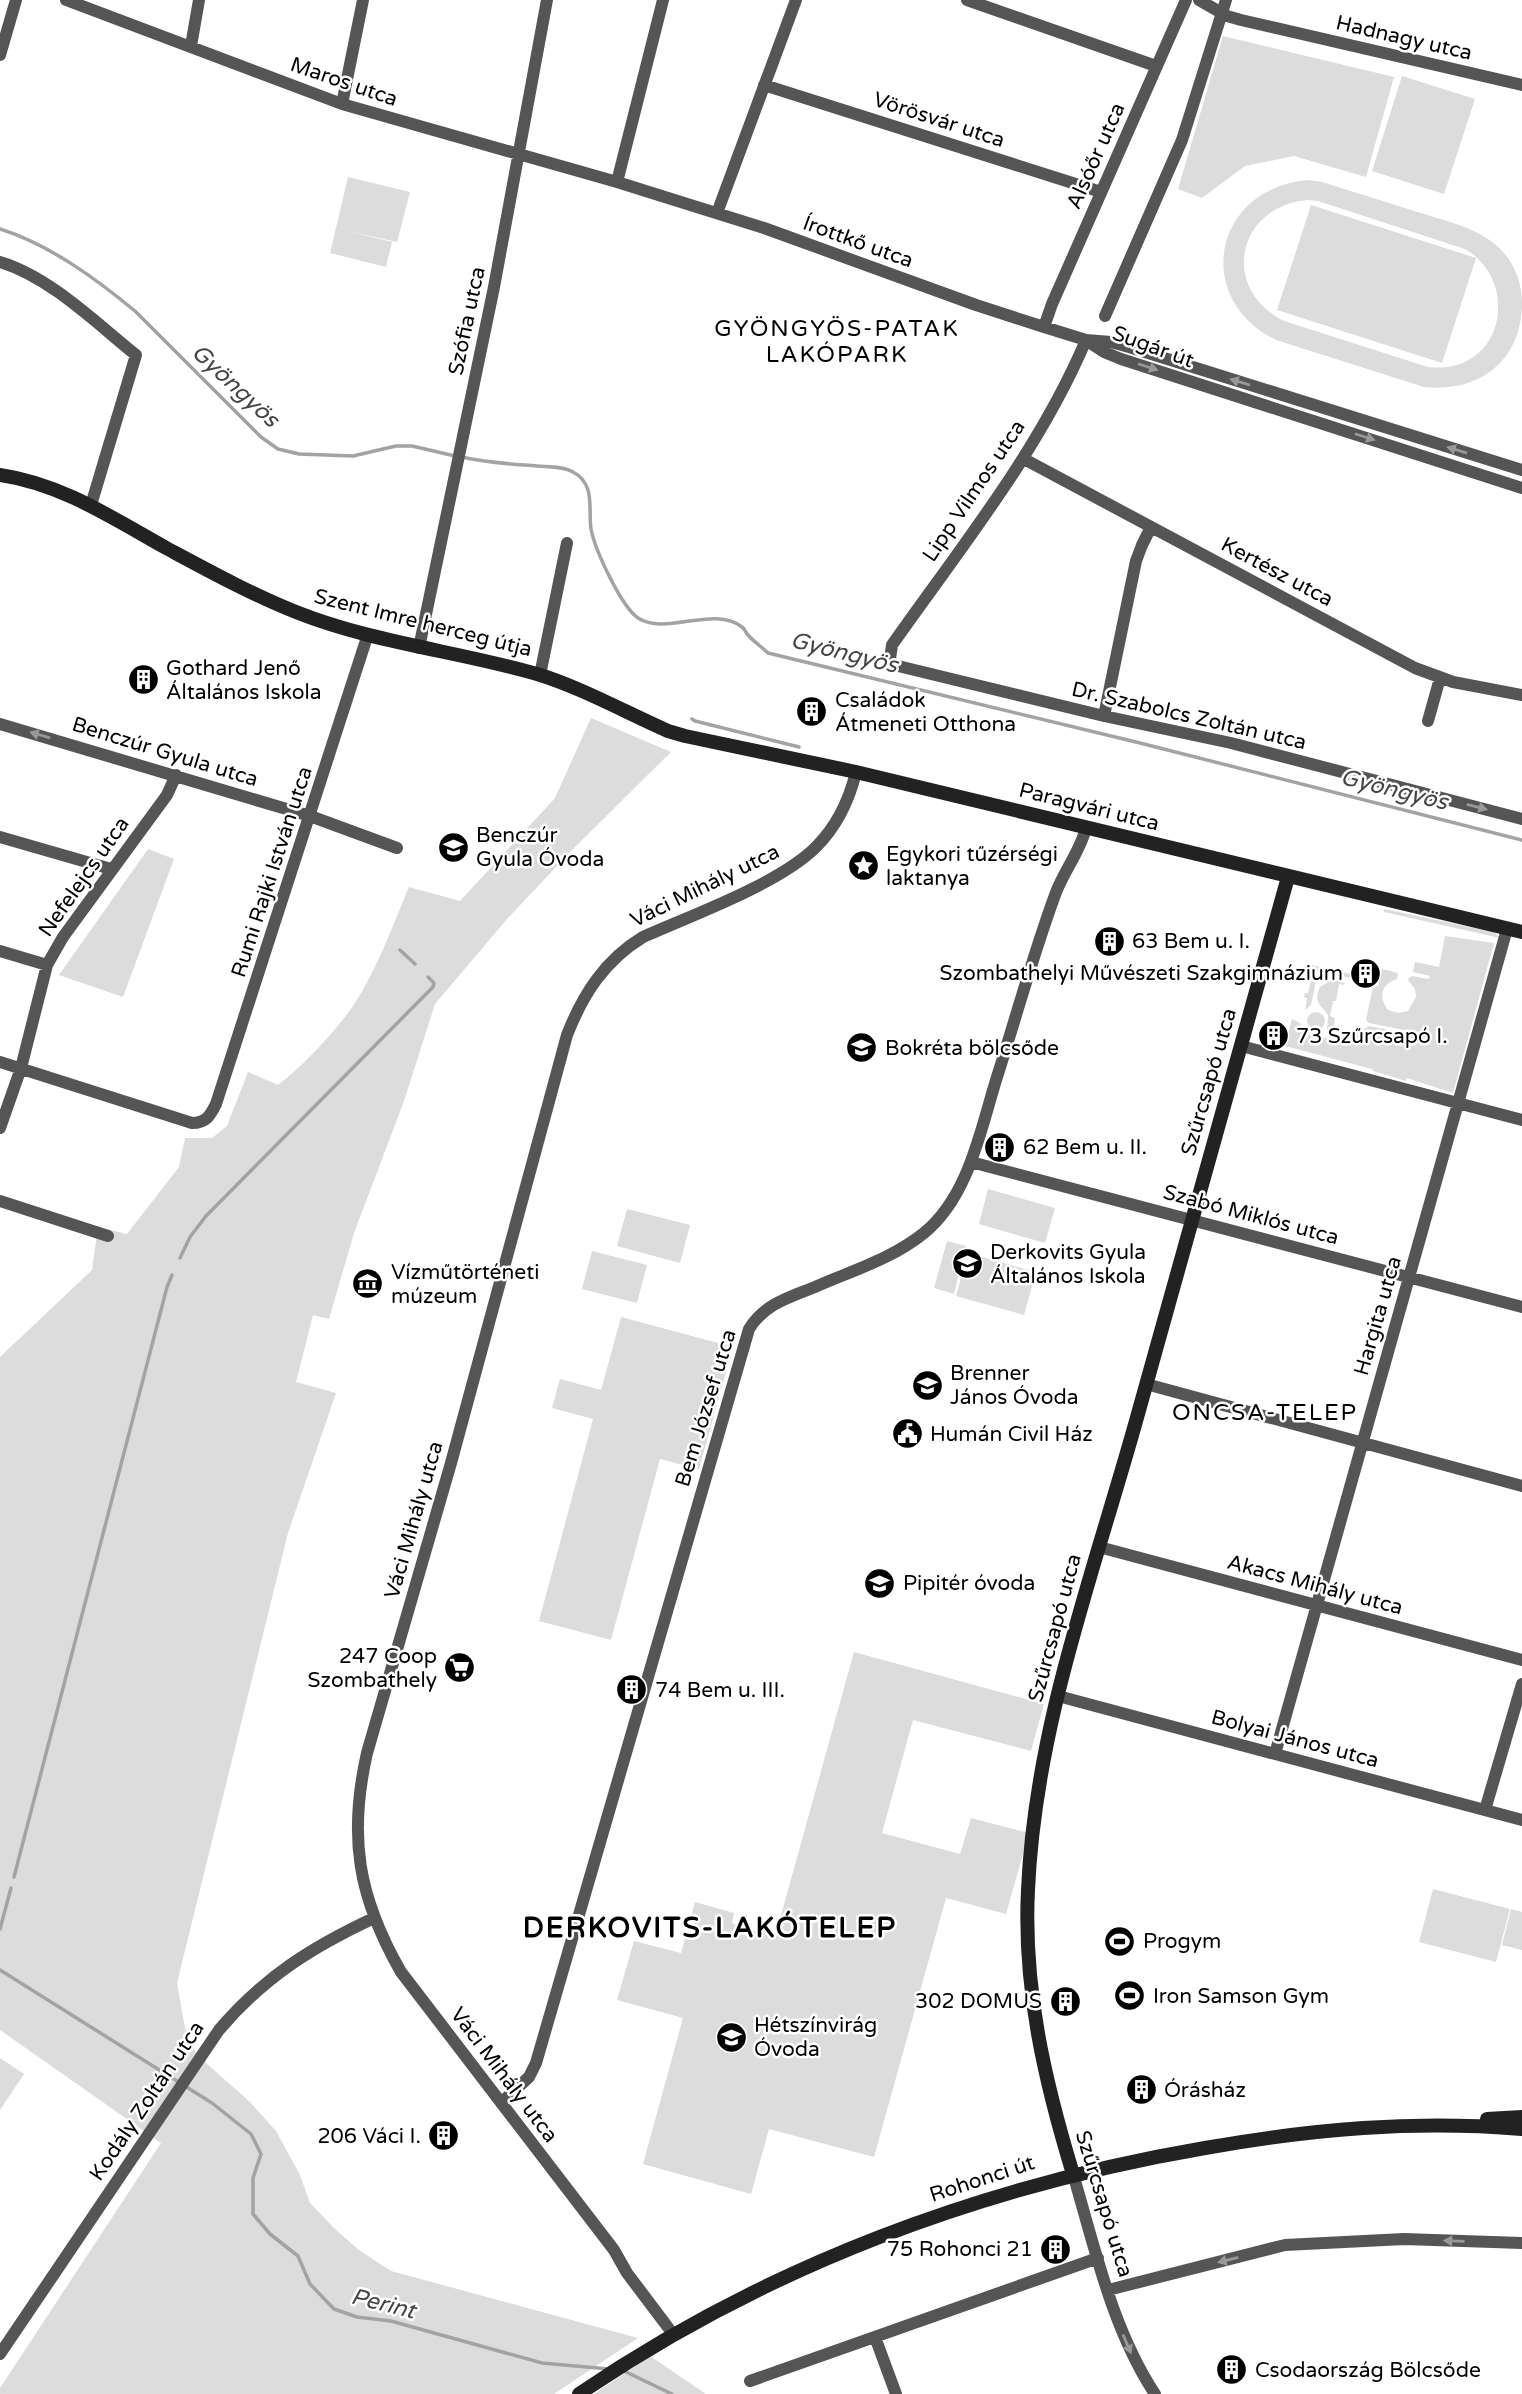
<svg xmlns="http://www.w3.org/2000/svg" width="1522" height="2394" font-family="'Varela Round',sans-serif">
<rect width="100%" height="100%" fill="#fff"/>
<!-- green -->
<path fill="#dcdcdc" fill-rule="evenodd" d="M1223 36 1394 77 1366 177 1294 156 1245 166 1202 198 1178 189Z
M1402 76 1475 99 1444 194 1372 171Z
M348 177 410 192 397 242 347 231 392 242 386 267 330 253Z
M1308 180 1322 182C1356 193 1390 203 1424 214 1449 222 1477 228 1497 246 1513 260 1522 281 1522 303 1522 360 1480 393 1424 387L1276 340C1191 298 1214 188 1308 180ZM1308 200 1318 201 1465 249C1522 282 1503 376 1428 367L1284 321C1220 289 1236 206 1308 200Z
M1311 205 1476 258 1442 363 1277 310Z
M591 718 671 752 574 848 507 919 435 1004 404 1101 354 1233 329 1319 313 1315 296 1382 336 1393 288 1533 177 1983 185 2028 197 2055 250 2102 276 2131 300 2175 310 2203 335 2229 359 2250 391 2271 638 2338 554 2394H0V2388L161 2143 0 2030V1357L92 1270 98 1227 127 1234 179 1167 185 1138H212L227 1126 248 1072 278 1085C304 1065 334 1033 353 1006 377 970 392 927 409 887L460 901 555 798Z
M148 849 174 859 123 997 59 975Z
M1384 909 1494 932 1500 938 1384 912Z
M1445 936 1494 943 1453 1093 1407 1078 1406 1081 1373 1071 1372 1069 1285 1046 1292 1019 1300 1023 1305 1034 1345 1042 1369 1026 1419 1036V1033L1369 1023 1366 1020 1373 987 1378 986 1382 969 1398 973 1397 979C1381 984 1378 997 1388 1010L1399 1013 1408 1011 1416 997 1415 989 1408 980 1409 978 1412 976 1429 979 1430 976 1413 972 1415 962 1439 967Z
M1307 964 1351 974 1350 978 1308 968Z
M1306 975 1314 977 1316 981 1311 1005 1305 1010 1307 998 1304 997 1305 993H1308L1311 981 1302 979Z
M1332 980 1345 983 1344 985 1339 984 1336 1001H1333L1330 1016 1335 1018 1332 1036 1327 1031 1328 1015C1320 1004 1313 1002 1320 987Z
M1307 1021a9 9 0 1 1 18 0a9 9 0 1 1-18 0Z
M988 1189 1055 1208 1045 1243 979 1224Z
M627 1209 690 1225 680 1263 617 1246Z
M947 1241 966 1246 954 1294 934 1288Z
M592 1251 647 1265 637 1303 582 1289Z
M968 1253 1036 1272 1024 1315 956 1296Z
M621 1317 733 1347 699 1469 660 1459 611 1640 539 1621 593 1419 552 1408 560 1379 601 1390Z
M854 1652 1044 1704 1031 1751 913 1720 882 1833 960 1854 971 1818 1029 1833 1006 1914 946 1898 874 2157 769 2129 751 2194 643 2164 683 2018 617 2000 634 1941 681 1953 695 1902 734 1913 732 1923 775 1937Z
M1433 1889 1510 1909 1496 1962 1419 1942Z
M1511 1909 1522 1912V1950L1502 1945Z
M0 2058 24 2074 0 2110Z
M650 2356 706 2394H594Z"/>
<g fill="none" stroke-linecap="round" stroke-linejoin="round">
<!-- stream -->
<path stroke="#a3a3a3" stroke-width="3.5" d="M0 229C50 245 95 278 135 311L261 437 278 449 299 454 353 456 396 446H412L455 456
M462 457C487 463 512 464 537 466 548 467 563 466 573 472 596 484 588 509 591 529 595 550 621 606 638 618 666 636 714 605 742 627 745 629 746 633 748 635 754 642 762 647 768 653L1140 743 1522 840
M692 719 695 721 799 747
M400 950 415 964
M180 1258 190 1237 206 1216 433 987 434 983 428 977
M14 1877 167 1287 172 1275
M0 1929 11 1888
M0 1970 212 2103 251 2134 261 2154 253 2178V2214L270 2234 298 2256 310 2284 334 2309 357 2317 391 2321 542 2363 609 2369
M624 2371 672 2394"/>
<!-- street -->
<path stroke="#555" stroke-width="12" d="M66 0 342 104 617 182 764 228 976 305 1044 327 1086 340 1111 342 1129 347 1522 470
M967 0 1156 66
M1199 0 1227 16 1241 20 1522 85
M191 46 199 0
M0 55 16 0
M764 85 1101 192
M342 104 363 0
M617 182 663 0
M717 213 796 0
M0 262C50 277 96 323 136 355L91 505
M1105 316 1182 140 1226 0
M1044 327 1052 304 1186 0
M1086 340C1039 451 961 547 892 645L890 659 894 665 1104 716 1231 743 1522 819
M1089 342 1104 352 1121 359 1522 488
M1024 459 1415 668 1453 682 1522 695
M419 648 494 287 547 0
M540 675 567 543
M1104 716 1136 561 1142 545 1151 527
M1428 721 1440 678
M0 724 310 816 397 848
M0 837 111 869
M0 951 47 965
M1241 1046 1522 1120
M0 1062 192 1123C206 1123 210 1116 216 1104L368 634
M0 1128 21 1068 47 965 63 937 167 795 176 775
M971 1162 1522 1307
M0 1201 108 1236
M1146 1384 1522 1486
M1099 1547 1522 1660
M1058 1696 1522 1820
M1275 1754 1507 929
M1485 1810 1522 1684
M501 2103 529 2077 536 2063 749 1329C764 1304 790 1297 815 1287 851 1271 892 1259 924 1233 969 1196 980 1131 997 1077 1016 1017 1033 955 1055 895 1063 872 1080 852 1086 828
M1073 2174C1095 2248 1112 2329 1155 2394
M1108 2290 1285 2245 1404 2239 1522 2243
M673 2334 627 2273 614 2250 401 1972C358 1897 348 1837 367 1753L451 1463 567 1035C583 994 605 960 643 937 692 915 779 884 816 847 837 826 849 801 856 772
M875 2337 896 2394
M0 2354 219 2030C264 1977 312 1947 374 1918
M750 2381 1098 2258"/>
<!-- secondary -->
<path stroke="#222" stroke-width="14" d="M0 475C62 484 114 519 168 549 209 571 253 595 296 612 374 643 457 651 537 674 580 687 625 712 668 731L685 736 856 772 1522 932
M1487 2119 1522 2117
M1073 2174C1045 2082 1023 1988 1028 1890 1035 1728 1093 1575 1136 1421 1187 1239 1238 1058 1288 877
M579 2394C767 2266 982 2186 1205 2148 1313 2129 1413 2120 1522 2129"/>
</g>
<!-- one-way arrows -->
<defs><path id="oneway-solid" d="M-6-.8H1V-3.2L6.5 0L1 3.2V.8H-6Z" transform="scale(1.75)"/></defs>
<g fill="#999">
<use href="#oneway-solid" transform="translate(1148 367) rotate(18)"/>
<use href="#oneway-solid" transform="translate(1240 382) rotate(-163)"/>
<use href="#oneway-solid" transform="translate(1365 437) rotate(18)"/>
<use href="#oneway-solid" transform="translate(1457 450) rotate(-163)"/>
<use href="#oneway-solid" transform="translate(40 735) rotate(-164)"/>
<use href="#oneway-solid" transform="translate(1477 807) rotate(14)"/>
<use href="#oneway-solid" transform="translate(1454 2241) rotate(-178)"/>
<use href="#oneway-solid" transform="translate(1228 2260) rotate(166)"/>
<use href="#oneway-solid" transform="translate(1127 2344) rotate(67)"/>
</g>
<!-- icons -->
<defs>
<symbol id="building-disc" viewBox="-11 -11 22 22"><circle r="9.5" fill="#000" stroke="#fff"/><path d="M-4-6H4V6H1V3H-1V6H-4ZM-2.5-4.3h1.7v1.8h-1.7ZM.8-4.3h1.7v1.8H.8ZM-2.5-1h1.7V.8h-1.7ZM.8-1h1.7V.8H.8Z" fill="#fff"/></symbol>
<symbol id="school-disc" viewBox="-11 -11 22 22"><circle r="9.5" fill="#000" stroke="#fff"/><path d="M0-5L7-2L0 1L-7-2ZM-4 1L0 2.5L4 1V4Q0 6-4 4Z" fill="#fff"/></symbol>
<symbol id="sight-disc" viewBox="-11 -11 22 22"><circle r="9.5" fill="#000" stroke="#fff"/><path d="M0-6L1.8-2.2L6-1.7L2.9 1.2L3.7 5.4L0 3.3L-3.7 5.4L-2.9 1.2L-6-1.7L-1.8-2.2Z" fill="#fff"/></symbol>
<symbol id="museum-disc" viewBox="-11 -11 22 22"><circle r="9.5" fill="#000" stroke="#fff"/><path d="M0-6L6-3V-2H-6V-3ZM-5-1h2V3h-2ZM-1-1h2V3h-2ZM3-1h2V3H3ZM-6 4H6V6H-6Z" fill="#fff"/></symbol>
<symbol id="civic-disc" viewBox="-11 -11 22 22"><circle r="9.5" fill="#000" stroke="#fff"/><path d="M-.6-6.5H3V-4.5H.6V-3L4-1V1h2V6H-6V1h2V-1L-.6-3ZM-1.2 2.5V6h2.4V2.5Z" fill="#fff"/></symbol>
<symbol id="supermarket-disc" viewBox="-11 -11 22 22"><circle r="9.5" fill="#000" stroke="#fff"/><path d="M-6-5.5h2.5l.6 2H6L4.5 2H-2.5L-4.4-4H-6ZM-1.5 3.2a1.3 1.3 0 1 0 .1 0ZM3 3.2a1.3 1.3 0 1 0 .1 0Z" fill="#fff"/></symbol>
<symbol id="stadium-disc" viewBox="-11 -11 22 22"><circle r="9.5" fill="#000" stroke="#fff"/><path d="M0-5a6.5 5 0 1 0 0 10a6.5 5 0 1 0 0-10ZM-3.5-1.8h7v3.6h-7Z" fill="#fff"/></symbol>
</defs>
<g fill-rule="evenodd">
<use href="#building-disc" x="126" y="662" width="35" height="35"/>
<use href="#building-disc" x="794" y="694" width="35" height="35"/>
<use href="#school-disc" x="436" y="830" width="35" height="35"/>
<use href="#sight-disc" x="846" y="848" width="35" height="35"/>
<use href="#building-disc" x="1092" y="924" width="35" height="35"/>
<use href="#building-disc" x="1348" y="956" width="35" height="35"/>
<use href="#building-disc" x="1256" y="1018" width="35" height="35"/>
<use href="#school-disc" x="844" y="1030" width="35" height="35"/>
<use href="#building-disc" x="982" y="1130" width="35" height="35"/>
<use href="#school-disc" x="950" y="1246" width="35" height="35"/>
<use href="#museum-disc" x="350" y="1266" width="35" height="35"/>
<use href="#school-disc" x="910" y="1368" width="35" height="35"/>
<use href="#civic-disc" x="890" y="1416" width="35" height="35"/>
<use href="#school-disc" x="862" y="1566" width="35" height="35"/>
<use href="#supermarket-disc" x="442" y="1650" width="35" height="35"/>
<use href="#building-disc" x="614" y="1672" width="35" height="35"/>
<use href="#stadium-disc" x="1102" y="1924" width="35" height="35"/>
<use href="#stadium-disc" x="1112" y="1978" width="35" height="35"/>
<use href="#building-disc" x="1048" y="1984" width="35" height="35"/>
<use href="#school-disc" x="714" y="2020" width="35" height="35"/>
<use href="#building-disc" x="1124" y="2072" width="35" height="35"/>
<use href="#building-disc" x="426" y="2118" width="35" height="35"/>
<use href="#building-disc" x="1038" y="2232" width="35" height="35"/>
<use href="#building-disc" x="1214" y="2352" width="35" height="35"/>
</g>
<g text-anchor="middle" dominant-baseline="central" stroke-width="5" stroke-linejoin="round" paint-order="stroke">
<!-- street labels -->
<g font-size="21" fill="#000" stroke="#fff">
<text transform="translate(1404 38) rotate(13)">Hadnagy utca</text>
<text transform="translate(344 82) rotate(19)">Maros utca</text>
<text transform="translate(939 120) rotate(18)">Vörösvár utca</text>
<text transform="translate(1096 156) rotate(-66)">Alsóőr utca</text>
<text transform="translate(858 242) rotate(20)">Írottkő utca</text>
<text transform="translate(467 321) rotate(-78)">Szófia utca</text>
<text transform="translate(1153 347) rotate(20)">Sugár út</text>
<text transform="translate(974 491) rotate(-56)">Lipp Vilmos utca</text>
<text transform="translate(1277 572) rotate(28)">Kertész utca</text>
<text transform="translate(423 623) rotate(14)">Szent Imre herceg útja</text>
<text transform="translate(1189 716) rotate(13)">Dr. Szabolcs Zoltán utca</text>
<text transform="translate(165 752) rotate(17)">Benczúr Gyula utca</text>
<text transform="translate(1089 807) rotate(14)">Paragvári utca</text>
<text transform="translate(272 872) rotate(-72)">Rumi Rajki István utca</text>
<text transform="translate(84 877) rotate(-55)">Nefelejcs utca</text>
<text transform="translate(705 886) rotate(-26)">Váci Mihály utca</text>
<text transform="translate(1209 1082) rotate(-74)">Szűrcsapó utca</text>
<text transform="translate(1251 1215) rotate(15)">Szabó Miklós utca</text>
<text transform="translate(1378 1316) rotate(-74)">Hargita utca</text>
<text transform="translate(706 1408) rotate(-73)">Bem József utca</text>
<text transform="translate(414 1520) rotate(-74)">Váci Mihály utca</text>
<text transform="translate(1315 1585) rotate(15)">Akacs Mihály utca</text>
<text transform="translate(1055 1628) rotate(-75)">Szűrcsapó utca</text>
<text transform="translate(1295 1739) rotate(15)">Bolyai János utca</text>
<text transform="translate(504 2075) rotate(53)">Váci Mihály utca</text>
<text transform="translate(147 2101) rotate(-56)">Kodály Zoltán utca</text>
<text transform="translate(982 2179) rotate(-18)">Rohonci út</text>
<text transform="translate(1104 2204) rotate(73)">Szűrcsapó utca</text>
</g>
<!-- poi labels -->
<g font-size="21" fill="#000" stroke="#fff" text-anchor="start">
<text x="166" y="668">Gothard Jenő<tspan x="166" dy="24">Általános Iskola</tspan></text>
<text x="835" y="700">Családok<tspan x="835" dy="24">Átmeneti Otthona</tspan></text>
<text x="476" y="835">Benczúr<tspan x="476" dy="24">Gyula Óvoda</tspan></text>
<text x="886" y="854">Egykori tűzérségi<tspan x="886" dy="24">laktanya</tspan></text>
<text x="1132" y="941">63 Bem u. I.</text>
<text x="1343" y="973" text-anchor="end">Szombathelyi Művészeti Szakgimnázium</text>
<text x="1296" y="1036">73 Szűrcsapó I.</text>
<text x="885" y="1048">Bokréta bölcsőde</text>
<text x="1023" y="1147">62 Bem u. II.</text>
<text x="990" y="1252">Derkovits Gyula<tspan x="990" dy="24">Általános Iskola</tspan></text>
<text x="391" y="1272">Vízműtörténeti<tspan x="391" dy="24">múzeum</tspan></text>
<text x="950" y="1373">Brenner<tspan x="950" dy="24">János Óvoda</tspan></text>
<text x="930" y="1434">Humán Civil Ház</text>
<text x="903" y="1583">Pipitér óvoda</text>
<text x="437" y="1656" text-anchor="end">247 Coop<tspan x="437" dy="24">Szombathely</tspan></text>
<text x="655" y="1690">74 Bem u. III.</text>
<text x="1143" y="1941">Progym</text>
<text x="1153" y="1996">Iron Samson Gym</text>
<text x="1042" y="2001" text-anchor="end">302 DOMUS</text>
<text x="754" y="2025">Hétszínvirág<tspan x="754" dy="24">Óvoda</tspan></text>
<text x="1164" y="2090">Órásház</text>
<text x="421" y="2136" text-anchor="end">206 Váci I.</text>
<text x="1033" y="2249" text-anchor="end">75 Rohonci 21</text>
<text x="1255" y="2370">Csodaország Bölcsőde</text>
</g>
<!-- neighbourhood labels -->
<g font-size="23" letter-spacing="2" fill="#000" stroke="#fff">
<text x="837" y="329">GYÖNGYÖS-PATAK<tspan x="837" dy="26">LAKÓPARK</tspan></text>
<text x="1265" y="1413">ONCSA-TELEP</text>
</g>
<!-- water labels -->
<g font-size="23" font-style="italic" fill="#444" stroke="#fff">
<text transform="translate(235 386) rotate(43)">Gyöngyös</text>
<text transform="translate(844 653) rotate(14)">Gyöngyös</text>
<text transform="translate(1394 790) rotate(14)">Gyöngyös</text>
<text transform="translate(383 2304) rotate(14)">Perint</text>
</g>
<!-- district labels -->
<g font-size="28" font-weight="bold" letter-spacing="2" fill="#000" stroke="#fff">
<text x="710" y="1928">DERKOVITS-LAKÓTELEP</text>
</g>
</g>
</svg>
